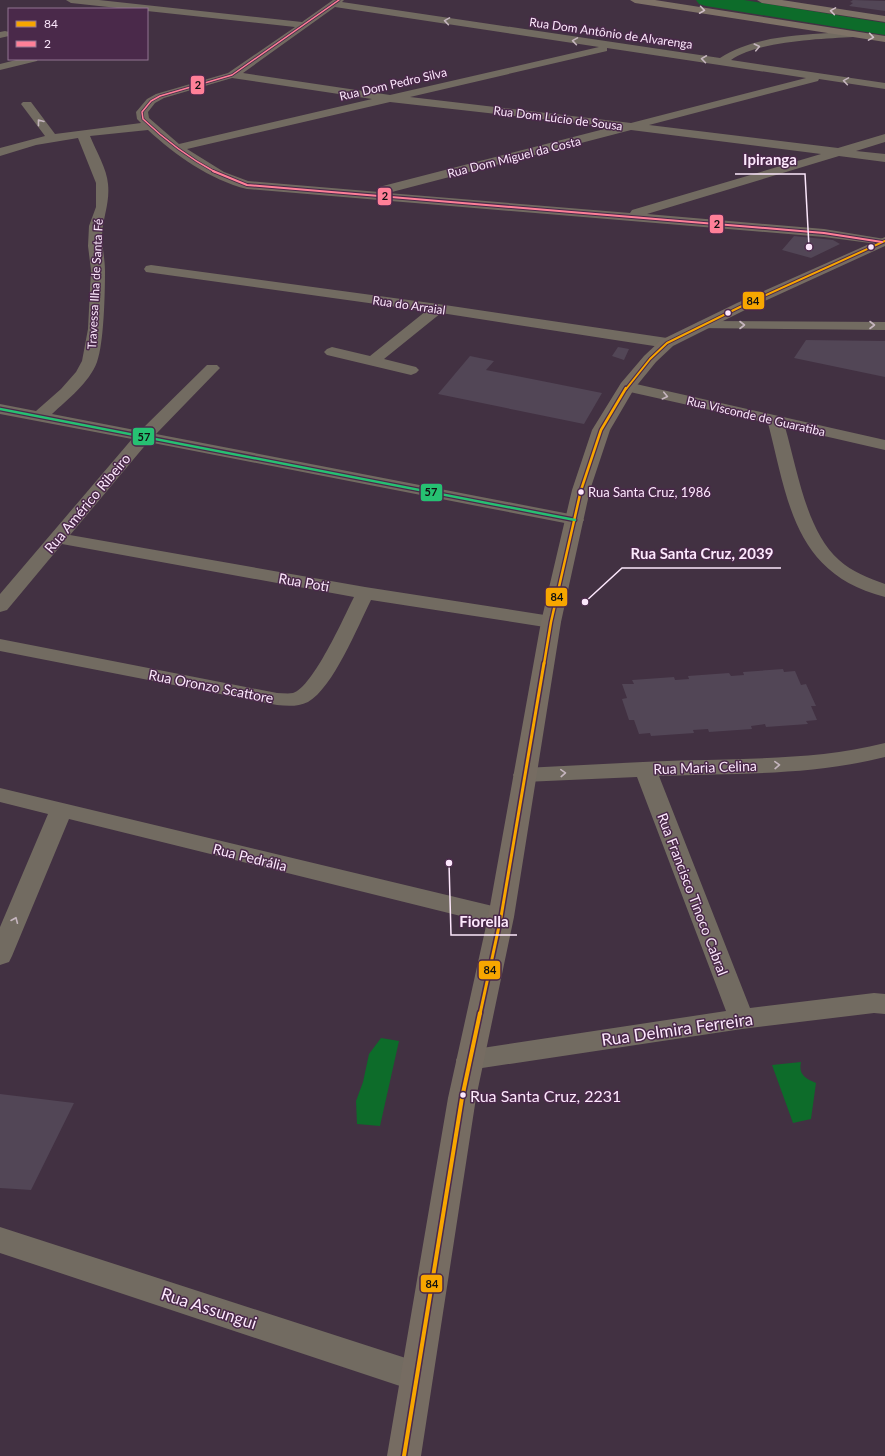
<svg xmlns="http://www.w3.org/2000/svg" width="885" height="1456" font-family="Lato,sans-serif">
<rect width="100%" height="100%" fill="#423142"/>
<!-- water -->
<path fill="#0d6c2a" d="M381 1038 399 1041 380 1126 357 1124 356 1101 363 1082 369 1054Z
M801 1062C798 1075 806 1079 816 1083L811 1119 793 1123 772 1065Z"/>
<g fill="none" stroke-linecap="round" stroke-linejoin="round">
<!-- river -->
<path fill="#0d6c2a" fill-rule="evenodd" d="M696 0H744L885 23V35L706 6 699 4Z"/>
</g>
<!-- building -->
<path fill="#524656" d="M853 0 885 1V11L849 6 853 3 850 2Z
M794 236 833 240 840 244 811 258 782 250Z
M806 340 885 341V377L794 358Z
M618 347 629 349 624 360 612 356Z
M470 356 494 361 486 370 602 393 584 424 438 394Z
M783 669 784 672 795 671 801 685 806 684 816 706H811L817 720 806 721 808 724 766 727 765 724 751 726 752 729 709 732 708 729 693 730 694 733 651 736 650 733 639 734 634 720H629L622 699 627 698 622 684H634L632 680 674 677 675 680 689 679 688 676 729 673 731 676 744 675 743 672Z
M0 1094 74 1103 31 1190 0 1188Z"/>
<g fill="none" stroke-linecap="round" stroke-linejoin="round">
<!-- minor -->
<path fill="#726b61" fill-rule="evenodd" d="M66 0H99L302 22 333 0H344L342 2 720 58C750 38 793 35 829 33 838 32 848 30 857 32L858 34 853 37C819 39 759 41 731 60L885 83V89L819 79 818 81 649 125 838 148 885 134V142L856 151 885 154V162L839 156 647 214 824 229 885 239V245L824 237 247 189C210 180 175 155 148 130L90 136C96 151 107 169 108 184 110 203 103 217 102 235 102 247 105 259 105 271 105 293 104 343 97 362 89 383 68 399 52 414L140 431 207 365H217L220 368 217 371 156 434 575 515 581 516 584 520 581 524 575 525 148 442 70 535 365 587 551 616 558 618 561 622 558 626 551 628 371 600C358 626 333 688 308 702 298 707 287 706 277 705L0 651V639L277 693C282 693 288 694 293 693 313 687 344 617 354 597L62 544 7 610 0 612V594L132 439 0 414V404L36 411 61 389 76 372 82 361 88 329 91 270 88 246 89 226 96 207V183L78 138 36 145 0 156V148L45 136 21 104 23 102H31L55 134 141 123 137 119 136 112 147 99 156 94 228 73 295 27 147 11V9H127L71 3ZM335 7 599 47 390 95 243 73ZM607 48 806 78 631 123 410 97 607 51ZM232 78 372 99 179 144 149 118 148 112 155 103 164 98ZM390 102 612 127 379 187 378 190 379 192 248 181 224 172 187 149ZM631 130 821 154 632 210 630 213 388 193Z
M5 31 9 32V36L0 38V32Z
M20 59H38L37 61 0 70V64Z
M151 265 438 304 667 338 672 340 675 343 672 346 667 348 441 313 384 359 416 367 419 370 416 373 411 375 327 355 324 352 327 349 332 347 370 356 426 311 146 272 144 269 146 266Z
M703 321 885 322V330L698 328 696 325 698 322Z
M627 382 885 440V450L785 427C797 468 806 531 839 560 852 572 869 578 885 584V597C794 574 788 501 768 423L621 390 619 387 621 384Z
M885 743V757C811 776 735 773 659 776L750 1008 874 993 885 994V1014L874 1013 742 1029 469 1070 460 1067 456 1060 460 1053 469 1050 726 1011 637 777 524 782 516 780 513 775 516 770 524 768C585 765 646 761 707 760 767 758 826 758 885 743Z
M0 788 501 908 509 911 513 917 509 923 501 926 69 819 12 956 9 962 0 965V927L48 814 0 802Z
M0 1227 418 1362 429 1367 433 1377 429 1387 418 1392 0 1253Z"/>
<!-- secondary -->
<path fill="#766c62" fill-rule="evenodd" d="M885 237V246L747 309 673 346 656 362 634 389 610 430 590 490 561 622 514 917 476 1098 421 1456H387L448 1098 488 917 541 622 572 490 592 430 621 383 644 356 661 340 737 303Z"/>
<!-- primary -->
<path fill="#7e7267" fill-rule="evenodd" d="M630 0H655L885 36V42L635 3Z
M757 0H782L885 16V22L762 3Z"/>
<defs>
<path id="bus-1-far3" d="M626 389 650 359 667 343 742 306 885 241"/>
<path id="bus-1-far2" d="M544 664 551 622 581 490 601 430 626 388"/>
<path id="bus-1-far1" d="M480 1014 501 917 544 663"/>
<path id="bus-1" d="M404 1456 462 1098 480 1013"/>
<path id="bus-2-far1" d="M215 172C189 158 165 140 143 119L142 112 151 101 160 96 232 75 339 0"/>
<path id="bus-2" d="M213 171 247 185 824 233 882 242"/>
<path id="bus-3" d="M0 409 575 520"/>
</defs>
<!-- bus-1-far3 casing -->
<use href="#bus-1-far3" stroke="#4a294a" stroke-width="4"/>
<!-- bus-1-far2 casing -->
<use href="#bus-1-far2" stroke="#4a294a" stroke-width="5"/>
<!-- bus-1-far1 casing -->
<use href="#bus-1-far1" stroke="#4a294a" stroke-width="6"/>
<!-- bus-1 casing -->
<use href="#bus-1" stroke="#4a294a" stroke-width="7"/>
<!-- bus-2-far1 casing -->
<use href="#bus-2-far1" stroke="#4a294a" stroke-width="3"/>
<!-- bus-2 casing -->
<use href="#bus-2" stroke="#4a294a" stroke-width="4"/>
<!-- bus-3 casing -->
<use href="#bus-3" stroke="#4a294a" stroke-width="5"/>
<!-- bus-1-far3 -->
<use href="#bus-1-far3" stroke="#f7a600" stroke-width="2"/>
<!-- bus-1-far2 -->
<use href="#bus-1-far2" stroke="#f7a600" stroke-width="2.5"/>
<!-- bus-1-far1 -->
<use href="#bus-1-far1" stroke="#f7a600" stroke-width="3"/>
<!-- bus-1 -->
<use href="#bus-1" stroke="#f7a600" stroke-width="4"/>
<!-- bus-2-far1 -->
<use href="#bus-2-far1" stroke="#ff8098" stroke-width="1.5"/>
<!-- bus-2 -->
<use href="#bus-2" stroke="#ff8098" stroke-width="2"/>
<!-- bus-3 -->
<use href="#bus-3" stroke="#26c172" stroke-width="2.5"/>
</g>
<!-- one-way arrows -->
<defs><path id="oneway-chevron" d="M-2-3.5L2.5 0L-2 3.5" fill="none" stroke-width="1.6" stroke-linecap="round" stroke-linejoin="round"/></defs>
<g stroke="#d0bec8">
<use href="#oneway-chevron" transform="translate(702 10) rotate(8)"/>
<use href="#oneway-chevron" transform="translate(833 11) rotate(-171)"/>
<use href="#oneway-chevron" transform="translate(871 37) rotate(9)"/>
</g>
<g stroke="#c5b5be">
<use href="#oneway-chevron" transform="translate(447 21) rotate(-171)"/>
<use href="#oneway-chevron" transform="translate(575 41) rotate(-171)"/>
<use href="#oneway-chevron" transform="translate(757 47) rotate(-13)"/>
<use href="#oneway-chevron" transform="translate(704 59) rotate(-172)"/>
<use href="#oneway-chevron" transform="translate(846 81) rotate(-171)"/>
<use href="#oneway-chevron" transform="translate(40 122) rotate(-128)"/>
<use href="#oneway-chevron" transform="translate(742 325)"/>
<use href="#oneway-chevron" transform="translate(872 325)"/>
<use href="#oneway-chevron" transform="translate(665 396) rotate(13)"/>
<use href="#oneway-chevron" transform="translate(777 765) rotate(-2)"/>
<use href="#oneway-chevron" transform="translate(563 773) rotate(-3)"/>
<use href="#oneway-chevron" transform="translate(15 920) rotate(-67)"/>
</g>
<!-- markers -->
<g fill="#fce7fc" stroke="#4a294a" stroke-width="1.5">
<circle cx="871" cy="247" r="3.5"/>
<circle cx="728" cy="313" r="3.5"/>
<circle cx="581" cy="492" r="3.5"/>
<circle cx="463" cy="1095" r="3.5"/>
</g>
<g text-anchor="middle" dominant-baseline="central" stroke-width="3" stroke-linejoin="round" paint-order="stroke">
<!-- far-street labels -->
<g font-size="12" fill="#fce7fc" stroke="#4a294a">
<text transform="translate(611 33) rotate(8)">Rua Dom Antônio de Alvarenga</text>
<text transform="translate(393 84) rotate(-13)">Rua Dom Pedro Silva</text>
<text transform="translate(558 118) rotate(7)">Rua Dom Lúcio de Sousa</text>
<text transform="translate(514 157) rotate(-14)">Rua Dom Miguel da Costa</text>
<text transform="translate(95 284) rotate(-87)">Travessa Ilha de Santa Fé</text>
<text transform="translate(409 305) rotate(8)">Rua do Arraial</text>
<text transform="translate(756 416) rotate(13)">Rua Visconde de Guaratiba</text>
</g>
<!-- bus labels -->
<g font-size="13" fill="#fce7fc" stroke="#4a294a" text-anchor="start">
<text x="588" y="492">Rua Santa Cruz, 1986</text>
</g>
<!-- street labels -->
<g font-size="14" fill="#fce7fc" stroke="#4a294a">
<text transform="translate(87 503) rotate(-50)">Rua Américo Ribeiro</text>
<text transform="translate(304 582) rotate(10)">Rua Poti</text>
<text transform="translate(211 686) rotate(11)">Rua Oronzo Scattore</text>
<text transform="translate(705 767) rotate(-2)">Rua Maria Celina</text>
<text transform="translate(250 857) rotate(14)">Rua Pedrália</text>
<text transform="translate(693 894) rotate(69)">Rua Francisco Tinoco Cabral</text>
</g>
<!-- near-bus labels -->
<g font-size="16" fill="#fce7fc" stroke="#4a294a" text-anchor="start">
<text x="470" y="1095">Rua Santa Cruz, 2231</text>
</g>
<!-- near-street labels -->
<g font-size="17" fill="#fce7fc" stroke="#4a294a">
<text transform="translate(677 1029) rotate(-8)">Rua Delmira Ferreira</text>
<text transform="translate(209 1308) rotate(18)">Rua Assungui</text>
</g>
</g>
<!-- callouts -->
<path fill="none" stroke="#fce7fc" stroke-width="1.5" d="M809 247L805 174H735M585 602L622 568H781M449 863L451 935H517"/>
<g fill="#fce7fc" stroke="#4a294a" stroke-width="1.5">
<circle cx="809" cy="247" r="4"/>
<circle cx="585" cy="602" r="4"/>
<circle cx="449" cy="863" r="4"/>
</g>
<g font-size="15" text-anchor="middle" font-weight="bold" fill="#fce7fc" stroke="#4a294a" stroke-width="3" stroke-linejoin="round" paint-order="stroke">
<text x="770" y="165">Ipiranga</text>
<text x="702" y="559">Rua Santa Cruz, 2039</text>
<text x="484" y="927">Fiorella</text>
</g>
<g stroke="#4a294a" stroke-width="1.5">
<rect x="190" y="75" width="15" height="20" rx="4" fill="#ff8098"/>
<rect x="377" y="187" width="15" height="19" rx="4" fill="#ff8098"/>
<rect x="709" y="214" width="15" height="20" rx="4" fill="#ff8098"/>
<rect x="742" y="291" width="23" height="19" rx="4" fill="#f7a600"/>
<rect x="132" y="427" width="23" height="19" rx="4" fill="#26c172"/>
<rect x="420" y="483" width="23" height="19" rx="4" fill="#26c172"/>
<rect x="545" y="587" width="23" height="20" rx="4" fill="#f7a600"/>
<rect x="478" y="960" width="23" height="20" rx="4" fill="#f7a600"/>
<rect x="420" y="1274" width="23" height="19" rx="4" fill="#f7a600"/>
</g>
<g font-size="11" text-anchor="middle" font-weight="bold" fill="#111">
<text x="198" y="89">2</text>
<text x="385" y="200">2</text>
<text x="717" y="228">2</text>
<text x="753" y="305">84</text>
<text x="144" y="441">57</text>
<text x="431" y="496">57</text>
<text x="557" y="601">84</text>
<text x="490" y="974">84</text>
<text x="432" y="1288">84</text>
</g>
<!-- legend -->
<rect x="8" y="8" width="140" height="52" fill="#4a294a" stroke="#917591"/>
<rect x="16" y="21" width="20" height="6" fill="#f7a600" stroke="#917591"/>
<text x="44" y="28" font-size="12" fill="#fce7fc">84</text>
<rect x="16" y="41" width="20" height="6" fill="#ff8098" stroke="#917591"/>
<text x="44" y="48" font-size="12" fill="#fce7fc">2</text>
</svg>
